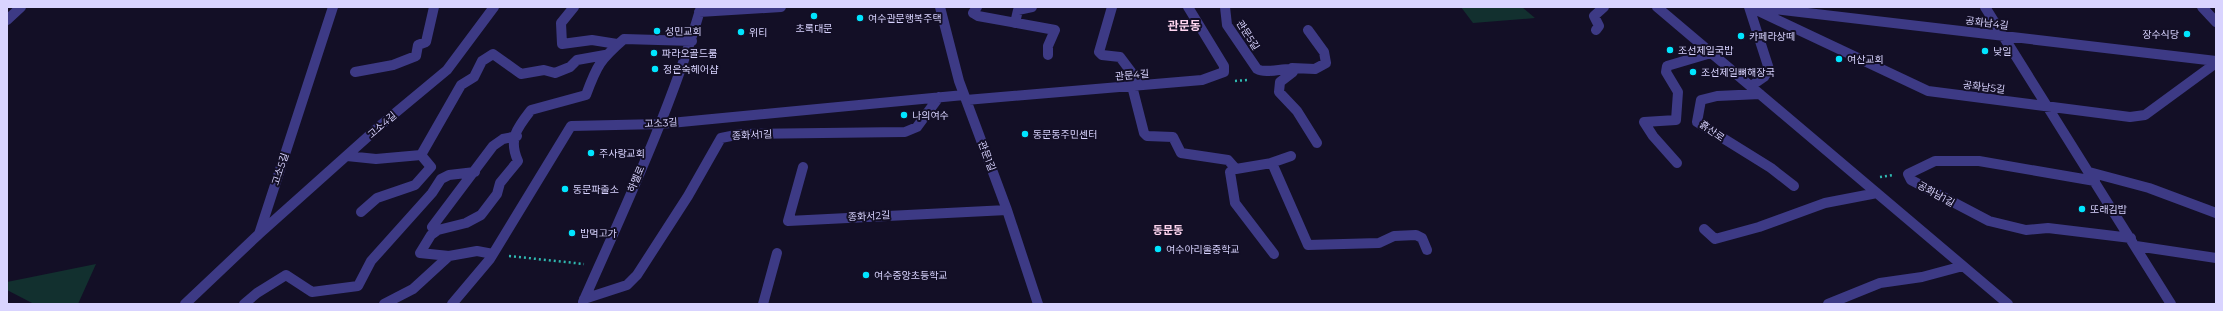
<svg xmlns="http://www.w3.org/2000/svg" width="2223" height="311" font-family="Montserrat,'Noto Sans KR',sans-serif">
<rect width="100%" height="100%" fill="#130f26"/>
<!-- green -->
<path fill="#12302f" d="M1461 7H1522L1535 18 1473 23Z
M96 264 78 304H34L7 290V282Z"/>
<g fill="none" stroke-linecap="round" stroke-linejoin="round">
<!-- path -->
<path stroke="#2fb8b0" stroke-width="2.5" stroke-dasharray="2 3" stroke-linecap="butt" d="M1235 81 1248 80
M1880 177 1893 175
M509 256 584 264"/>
<!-- minor -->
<path stroke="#3d3a85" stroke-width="10" d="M574 7 561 23 562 44 592 40 617 44
M940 7 959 81 1007 210 1038 304
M977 7 973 13 978 16 1055 30 1048 46V55
M1112 7 1099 52 1102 55 1120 57 1141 85
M1225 7 1227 25 1257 69C1266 74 1282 68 1293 69V72L1280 82 1279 92 1297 111 1317 143
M1657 7 2008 304
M1749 7 1769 69 1764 77 1751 86
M1750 7 1928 91 2130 117 2145 115 2216 63
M1757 7 2216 61
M1985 7 2171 304
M2202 7 2216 22
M699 12 781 7
M7 20 21 7
M1015 23 1018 10 1032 7
M1596 30 1599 26 1594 16 1604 7
M1292 68 1315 69 1326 63 1324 52 1308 30
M355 72 393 65 416 56 418 45 426 42 434 7
M1132 86 1144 133 1147 136 1173 137 1181 153 1228 160 1236 169 1272 163 1308 245 1379 243 1394 236 1416 235 1422 238 1427 250
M1760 94 1717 96 1701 100 1697 122 1771 168 1794 186
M966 100 1202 80 1224 72V66L1188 7
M347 156 376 159 421 155 461 85 474 77 482 61 493 54 521 74 544 70 555 73 570 67 577 60 605 55
M1271 163 1291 156
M1677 163 1653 136 1644 122 1676 120 1678 92 1666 72 1667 66 1711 53
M803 167 788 221 1007 210
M1234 168 1230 172 1235 203 1274 254
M2089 172 2149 188 2216 213
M2095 181 1979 161H1935L1908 174 1911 180 1989 221 2026 230 2048 228 2131 238
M361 212 377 198 415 185 431 167 421 155
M1704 229 1715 239 1759 227 1825 203 1877 193
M438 230H434L432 227 493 146 503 139 517 136
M259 234 382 124 447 70 494 7
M2136 246 2216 258
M493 254 477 251 449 256 420 253 431 235 438 230 466 223 481 215 497 194 500 183 518 161C508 139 517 128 531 110L586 95C597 65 600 60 624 39L692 41
M584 299 627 285 637 275 688 196 721 138 741 134 905 132 917 127 939 97
M583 302C626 205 671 109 701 7
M185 304 259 234 333 7
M244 304 257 293 286 275 312 292 358 286 371 261 432 193 441 179 449 175 475 172
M384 304 413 289 449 256
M452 304 490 259 571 126 660 124 964 95
M763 304 777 253
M1828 304 1880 283 1922 277 1963 266"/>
</g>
<!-- markers -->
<g fill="#00e5ff" stroke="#130f26" stroke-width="1.5">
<circle cx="814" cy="16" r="4"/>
<circle cx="860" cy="18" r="4"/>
<circle cx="657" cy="31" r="4"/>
<circle cx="741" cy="32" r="4"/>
<circle cx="2187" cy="34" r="4"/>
<circle cx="1741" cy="36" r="4"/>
<circle cx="1670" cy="50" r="4"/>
<circle cx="1985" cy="51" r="4"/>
<circle cx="654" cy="53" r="4"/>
<circle cx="1839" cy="59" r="4"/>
<circle cx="655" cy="69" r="4"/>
<circle cx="1693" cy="72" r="4"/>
<circle cx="904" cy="115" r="4"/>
<circle cx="1025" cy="134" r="4"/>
<circle cx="591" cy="153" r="4"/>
<circle cx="565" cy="189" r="4"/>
<circle cx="2082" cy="209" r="4"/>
<circle cx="572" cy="233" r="4"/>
<circle cx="1158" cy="249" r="4"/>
<circle cx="866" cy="275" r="4"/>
</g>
<g text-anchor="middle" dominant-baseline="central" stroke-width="4" stroke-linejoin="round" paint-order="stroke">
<!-- poi labels -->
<g font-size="10" fill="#d9d4ff" stroke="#130f26" text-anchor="start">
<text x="868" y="18">여수관문행복주택</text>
<text x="814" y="28" text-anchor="middle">초록대문</text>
<text x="665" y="31">성민교회</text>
<text x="749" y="32">위티</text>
<text x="2179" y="34" text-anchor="end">장수식당</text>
<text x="1749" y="36">카페라상떼</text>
<text x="1678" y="50">조선제일국밥</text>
<text x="1993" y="51">낮일</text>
<text x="662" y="53">파라오골드룸</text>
<text x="1847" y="59">여산교회</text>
<text x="663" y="69">정은숙헤어샵</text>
<text x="1701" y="72">조선제일뼈해장국</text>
<text x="912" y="115">나의여수</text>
<text x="1033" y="134">동문동주민센터</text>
<text x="599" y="153">주사랑교회</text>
<text x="573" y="189">동문파출소</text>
<text x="2090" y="209">또래김밥</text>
<text x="580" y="233">밥먹고가</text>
<text x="1166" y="249">여수아리울중학교</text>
<text x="874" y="275">여수중앙초등학교</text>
</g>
<!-- street labels -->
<g font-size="10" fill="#d9d4ff" stroke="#130f26">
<text transform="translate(1987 23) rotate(7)">공화남4길</text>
<text transform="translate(1248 35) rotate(57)">관문5길</text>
<text transform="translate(1132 75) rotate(-5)">관문4길</text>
<text transform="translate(1984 87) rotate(7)">공화남5길</text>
<text transform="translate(661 123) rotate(-3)">고소3길</text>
<text transform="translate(382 125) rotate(-41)">고소4길</text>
<text transform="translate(1712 131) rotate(36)">흙산로</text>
<text transform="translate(752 135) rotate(-3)">종화서1길</text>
<text transform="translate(987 156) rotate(70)">관문1길</text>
<text transform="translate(280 169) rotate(-72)">고소5길</text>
<text transform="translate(636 179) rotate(-67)">하멜로</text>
<text transform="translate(1936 194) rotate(29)">공화남1길</text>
<text transform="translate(869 216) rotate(-3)">종화서2길</text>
</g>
<!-- neighbourhood labels -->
<g font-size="11" font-weight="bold" fill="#ffd6f0" stroke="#130f26">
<text x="1168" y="230">동문동</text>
</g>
<!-- quarter labels -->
<g font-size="12" font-weight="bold" fill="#ffd6f0" stroke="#130f26">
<text x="1184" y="25">관문동</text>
</g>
</g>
<!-- border -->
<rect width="2223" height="311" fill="none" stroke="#d9d4ff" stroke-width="16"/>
</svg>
